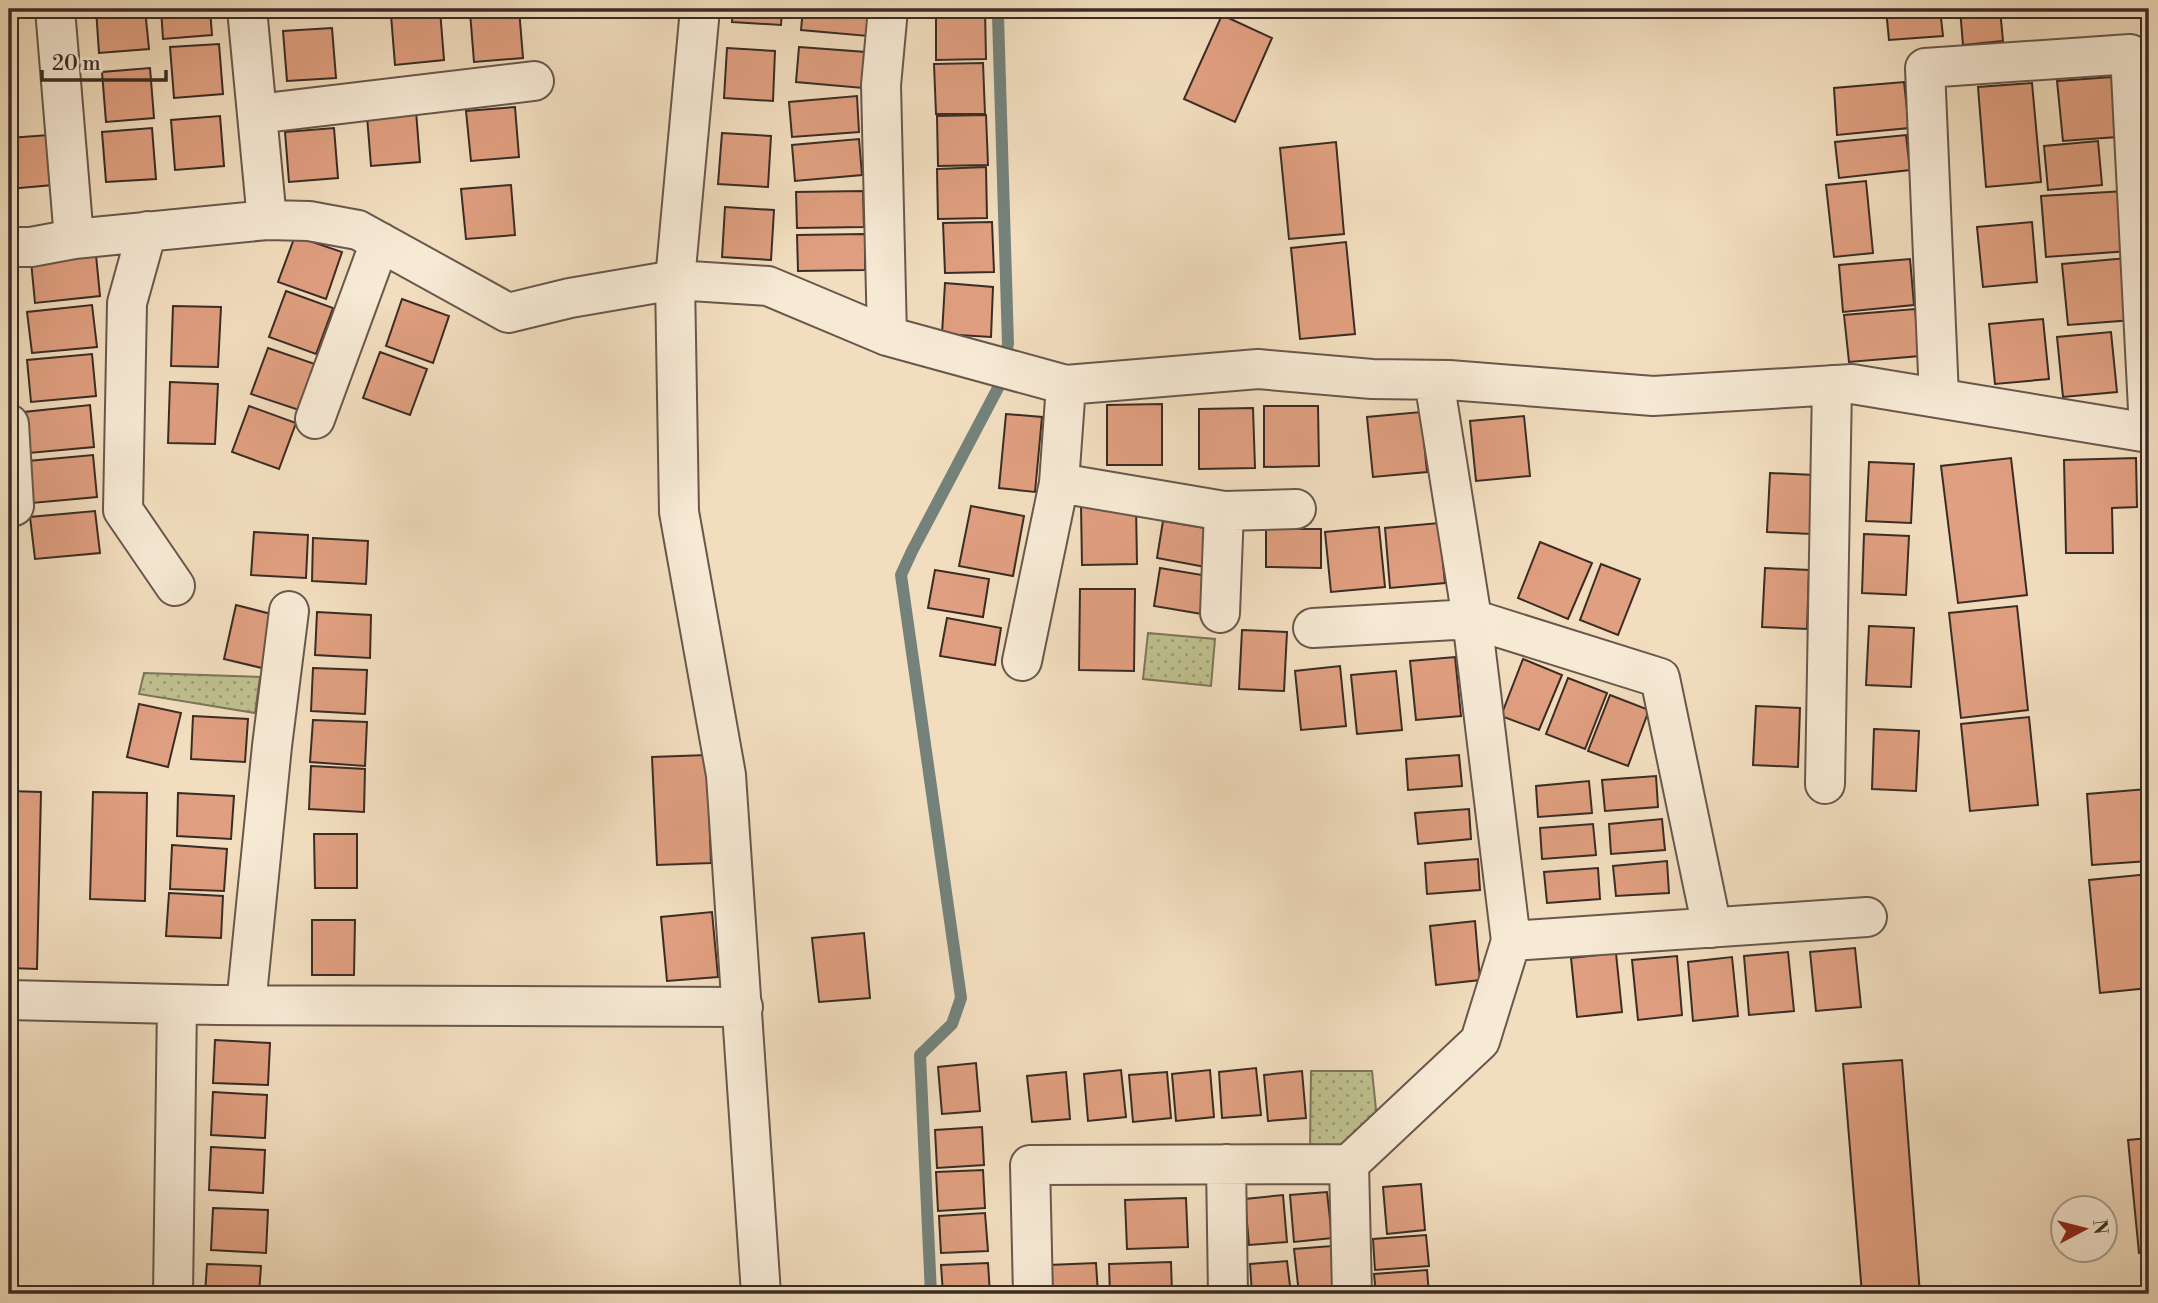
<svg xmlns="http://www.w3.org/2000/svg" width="2158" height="1303" font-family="'Libre Bodoni',serif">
<defs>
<pattern id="park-dots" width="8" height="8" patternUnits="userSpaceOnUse" patternTransform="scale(1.75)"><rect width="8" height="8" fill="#bfc08e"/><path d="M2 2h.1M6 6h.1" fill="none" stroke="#9c9c74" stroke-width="1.8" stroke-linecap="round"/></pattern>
</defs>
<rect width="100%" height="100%" fill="#f2debf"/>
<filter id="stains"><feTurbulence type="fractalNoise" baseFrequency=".00286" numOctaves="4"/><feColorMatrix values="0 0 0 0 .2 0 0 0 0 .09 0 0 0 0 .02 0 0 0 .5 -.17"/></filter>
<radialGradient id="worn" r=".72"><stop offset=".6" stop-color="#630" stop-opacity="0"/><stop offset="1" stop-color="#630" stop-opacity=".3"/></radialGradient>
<!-- park -->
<path fill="url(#park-dots)" stroke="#7c765a" stroke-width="2" d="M1148 633 1215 639 1211 686 1143 679Z
M144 673 260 677 255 713 139 694Z
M1311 1071H1372L1377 1119 1351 1144 1310 1149Z"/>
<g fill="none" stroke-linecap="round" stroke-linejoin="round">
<!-- stream -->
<path stroke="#74827b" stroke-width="12" d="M931 1294 920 1055 952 1024 961 998 901 575 912 551 998 388 1008 344 998 16 999 9"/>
</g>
<!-- building -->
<path fill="#e09f80" stroke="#3a2c25" stroke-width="2" d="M9 9H42V12L9 15Z
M96 9H145L149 49 99 53Z
M161 9H210L212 35 163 39Z
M504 9H519L523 58 474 62 470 12Z
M733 9H782L781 25 732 22Z
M803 9H871L868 36 801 30Z
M985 9 986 59 936 60V10Z
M1886 9H1940L1943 36 1889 40Z
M1960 9H2000L2003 41 1963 45Z
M440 10 444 60 395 65 391 15Z
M1222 15 1272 38 1235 122 1184 99Z
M332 28 336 78 287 81 283 31Z
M219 44 223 94 174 98 170 47Z
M799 47 866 52 863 88 796 82Z
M727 48 775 51 773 101 724 98Z
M983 63 985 114H936L934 64Z
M150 68 154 118 106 122 102 72Z
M2112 77 2117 137 2063 141 2057 81Z
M1904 82 1909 128 1837 135 1834 88Z
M2032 83 2041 182 1986 187 1978 87Z
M857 96 859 132 792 137 789 102Z
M515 107 519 157 471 161 466 111Z
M416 111 420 162 371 166 367 116Z
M986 115 988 165 938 166 937 116Z
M220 116 224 166 175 170 171 120Z
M152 128 156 179 106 182 102 132Z
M334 128 338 178 289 182 285 132Z
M722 133 771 136 768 187 718 184Z
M49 135 53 185 9 189V138Z
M1906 135 1910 170 1839 178 1835 142Z
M859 139 862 175 795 181 792 145Z
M2098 141 2102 185 2048 190 2044 146Z
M1336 142 1344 234 1289 239 1280 148Z
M986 167 987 218 938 219 937 169Z
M1866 181 1873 253 1834 257 1826 185Z
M511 185 515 235 466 239 461 189Z
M863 191 864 227 797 228 796 192Z
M2125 191 2129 251 2046 257 2041 196Z
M725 207 774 210 771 260 722 257Z
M992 222 994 272 945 273 943 223Z
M2032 222 2037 282 1983 287 1977 227Z
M865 234V270L798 271 797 235Z
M295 236 342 252 326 299 278 282Z
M1346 242 1355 334 1300 339 1291 248Z
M96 255 100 296 35 303 31 261Z
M2127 258 2133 320 2068 325 2062 264Z
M1910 259 1914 305 1843 312 1839 265Z
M945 283 993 287 991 337 942 334Z
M286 291 333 308 316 354 269 337Z
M402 299 449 316 433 363 386 346Z
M92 305 97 347 32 353 27 312Z
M173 306 221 307 218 367 171 366Z
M1915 309 1920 356 1849 362 1844 315Z
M2043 319 2049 379 1995 384 1989 324Z
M2111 332 2117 392 2063 397 2057 337Z
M268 348 315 364 299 410 251 394Z
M380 352 427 369 410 415 363 398Z
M92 354 96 396 31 402 27 360Z
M170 382 218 384 215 444 168 443Z
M1162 404V465H1107V405Z
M90 405 94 447 29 453 24 412Z
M249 406 296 423 279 469 232 452Z
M1264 406H1318L1319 466 1264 467Z
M1253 408 1255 468 1199 469V409Z
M1421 412 1427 472 1373 477 1367 417Z
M1006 414 1042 417 1035 492 999 488Z
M1524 416 1530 476 1476 481 1470 421Z
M93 455 97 497 32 503 28 461Z
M2011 458 2027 595 1958 603 1941 466Z
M2136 458 2137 507 2112 508 2113 553H2066L2064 460Z
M1869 462 1914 464 1911 523 1866 521Z
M1770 473 1815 475 1812 534 1767 532Z
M1136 504 1137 564 1082 565 1081 505Z
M971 506 1024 516 1013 576 959 566Z
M95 511 100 553 35 559 30 517Z
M1163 521 1217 530 1211 568 1157 558Z
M1439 523 1445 583 1390 588 1385 528Z
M1379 527 1385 587 1331 592 1325 532Z
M1266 529H1321V568L1266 567Z
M254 532 308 535 306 578 251 575Z
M1864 534 1909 536 1906 595 1862 593Z
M313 538 368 541 366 584 312 581Z
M1540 542 1592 563 1568 619 1518 598Z
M1601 564 1640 579 1618 635 1580 620Z
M1160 568 1214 577 1208 615 1154 606Z
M1765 568 1809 570 1807 629 1762 627Z
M935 570 989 579 983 617 928 608Z
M1080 589H1135L1134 671 1079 670Z
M236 605 279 616 266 669 224 659Z
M2017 606 2028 710 1961 718 1949 613Z
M317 612 371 615 370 658 315 655Z
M947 618 1001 628 995 665 940 656Z
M1869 626 1914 628 1911 687 1866 685Z
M1242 630 1287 632 1284 691 1239 689Z
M1455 657 1461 716 1416 720 1410 661Z
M1523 659 1562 675 1539 730 1501 716Z
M1340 666 1346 726 1301 730 1295 671Z
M313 668 367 670 365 714 311 711Z
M1396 671 1402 730 1357 734 1351 675Z
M1568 678 1607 693 1585 749 1546 734Z
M1610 695 1649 710 1628 766 1588 751Z
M139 704 181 713 168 767 127 757Z
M1756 706 1800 708 1798 767 1753 765Z
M193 716 248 719 245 762 191 759Z
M2029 717 2038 805 1970 811 1961 724Z
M313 720 367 722 365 766 310 762Z
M1874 729 1919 731 1916 791 1872 789Z
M707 755 711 863 657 865 652 757Z
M1459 755 1462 786 1408 790 1406 759Z
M311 766 365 769 364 812 309 809Z
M1656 776 1658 807 1605 811 1602 780Z
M1589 781 1592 813 1538 817 1536 786Z
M2147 789 2149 861 2092 865 2087 794Z
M9 791 41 792 37 969 9 968Z
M93 792 147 793 145 901 90 899Z
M178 793 234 796 231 839 177 836Z
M1469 809 1471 839 1418 844 1415 813Z
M1662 819 1665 850 1611 854 1609 824Z
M1593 824 1596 855 1542 859 1540 828Z
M314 834H357V888H315Z
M172 845 227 849 224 891 170 889Z
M1478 859 1480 890 1427 894 1425 863Z
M1667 861 1669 893 1616 896 1613 866Z
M1598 868 1600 899 1547 903 1544 872Z
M2149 874V988L2100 993 2089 880Z
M169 893 223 896 221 938 166 936Z
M712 912 718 977 667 981 661 917Z
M312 920H355L354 975H312Z
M1475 921 1480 980 1436 985 1430 926Z
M864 933 870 998 819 1002 812 938Z
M1855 948 1861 1007 1816 1011 1810 952Z
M1788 952 1794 1011 1749 1015 1744 956Z
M1616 953 1622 1012 1577 1017 1571 958Z
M1677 956 1682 1015 1638 1020 1632 960Z
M1732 957 1738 1016 1693 1021 1688 962Z
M215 1040 270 1043 268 1085 213 1083Z
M1902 1060 1920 1294H1862L1843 1064Z
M976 1063 980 1111 942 1114 938 1067Z
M1256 1068 1261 1115 1222 1118 1219 1072Z
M1121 1070 1126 1117 1088 1121 1084 1074Z
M1210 1070 1214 1117 1176 1121 1172 1074Z
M1302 1071 1306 1118 1268 1121 1264 1075Z
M1066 1072 1070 1119 1032 1122 1027 1076Z
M1167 1072 1171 1118 1133 1122 1129 1075Z
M213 1092 267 1095 265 1138 211 1135Z
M982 1127 984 1165 937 1168 935 1130Z
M2149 1138V1252L2139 1253 2128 1140Z
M211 1147 265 1150 263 1193 209 1190Z
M983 1170 985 1208 938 1211 936 1172Z
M1421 1184 1425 1230 1387 1234 1383 1187Z
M1327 1192 1332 1238 1294 1242 1290 1195Z
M1283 1195 1287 1242 1249 1245 1245 1199Z
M1186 1198 1188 1247 1127 1249 1125 1200Z
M213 1208 268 1210 266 1253 211 1250Z
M985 1213 988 1251 941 1253 939 1216Z
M1426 1235 1429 1266 1375 1270 1373 1239Z
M1332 1246 1336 1292 1299 1294 1294 1249Z
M1287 1261 1291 1294H1252L1250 1264Z
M1171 1262 1172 1294H1110L1109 1264Z
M988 1263 990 1294H943L941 1265Z
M1096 1263 1098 1294H1051L1049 1265Z
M207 1264 261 1266 259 1294H205Z
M1427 1270 1429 1294H1376L1374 1274Z"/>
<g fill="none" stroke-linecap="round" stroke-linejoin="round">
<defs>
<path id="minor" d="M55 9 74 239
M247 9 267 220
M700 9 675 280 679 512 726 775 761 1294
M257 114 534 81
M147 231 127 303 123 510 175 586
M9 247H31L74 239 267 220 309 221 358 230 508 313 570 298 675 280 768 286 887 336 1066 385 1258 369 1372 379 1449 380 1653 396 1852 384 2149 433
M887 336 881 85 888 9
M1939 397 1925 68 2130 54 2149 429
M315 419 380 242
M9 424 14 506
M1059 483 1066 385
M1220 613 1224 511
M1313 628 1472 619 1660 678 1712 928
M1022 661 1059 483 1224 511 1296 509
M1825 784 1832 385
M1511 941 1867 917
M9 1000 216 1005 743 1007
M246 1005 272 746 289 611
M1226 1164 1228 1294
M173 1294 177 1004
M1033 1294 1030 1165 1349 1164
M1352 1294 1349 1164 1480 1041 1511 941 1472 619 1434 380"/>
</defs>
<!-- minor casing -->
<use href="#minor" stroke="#68584c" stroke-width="42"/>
<!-- minor -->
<use href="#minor" stroke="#f7ead5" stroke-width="38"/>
</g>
<!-- margin -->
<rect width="2158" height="1303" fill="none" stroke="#f2debf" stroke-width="35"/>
<rect x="10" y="10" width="2137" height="1282" fill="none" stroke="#3a2c25" stroke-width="3.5"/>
<rect x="18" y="18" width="2123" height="1268" fill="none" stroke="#3a2c25" stroke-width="2"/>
<!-- north arrow -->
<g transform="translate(2084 1229) rotate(83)"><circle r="33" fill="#f7ead5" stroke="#ab9e8f" stroke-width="2"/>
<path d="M0-5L12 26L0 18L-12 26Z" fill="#8f2418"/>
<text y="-10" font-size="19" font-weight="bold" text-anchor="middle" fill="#3a2c25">N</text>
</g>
<!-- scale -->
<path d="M42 70v10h124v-10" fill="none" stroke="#3a2c25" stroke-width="3.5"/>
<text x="52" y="70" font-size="21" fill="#3a2c25" stroke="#f7ead5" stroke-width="5" paint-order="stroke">20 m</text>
<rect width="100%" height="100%" filter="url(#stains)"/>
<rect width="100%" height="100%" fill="url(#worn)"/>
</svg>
